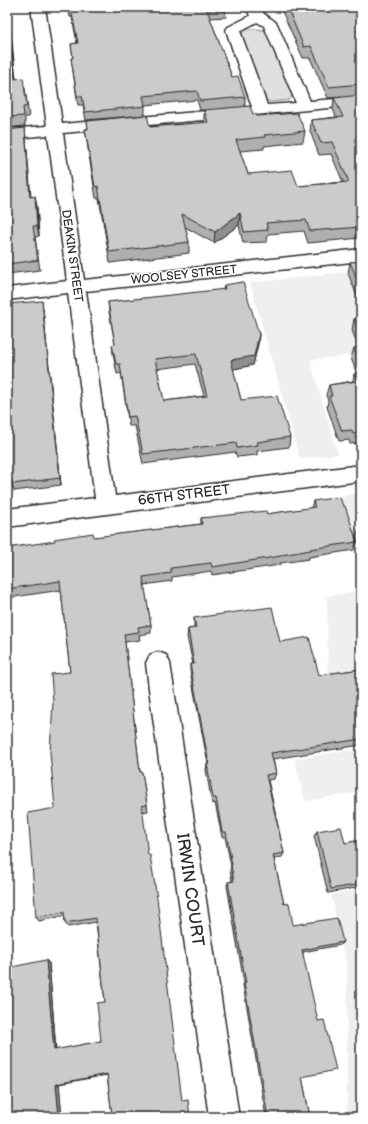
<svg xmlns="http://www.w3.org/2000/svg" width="368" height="1124" font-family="'Balsamiq Sans',sans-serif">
<rect width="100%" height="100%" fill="#fff"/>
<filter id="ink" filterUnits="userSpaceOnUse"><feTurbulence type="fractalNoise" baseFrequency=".025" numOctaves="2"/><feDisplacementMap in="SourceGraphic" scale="8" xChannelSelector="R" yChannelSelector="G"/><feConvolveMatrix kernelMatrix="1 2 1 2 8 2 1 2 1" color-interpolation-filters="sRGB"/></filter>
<g filter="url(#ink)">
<!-- built -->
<path fill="#efefef" d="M361 270V354L310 360 338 454 300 459 250 283Z
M361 493V560L341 496Z
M361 591V675L328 681 327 596Z
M361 748V792L305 801 295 759Z
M361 889V1117H347V967L331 895Z"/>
<!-- green -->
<path fill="#e0e0e0" stroke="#868686" d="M249 29H258L267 31 292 96 289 100 270 102 265 99 240 34Z"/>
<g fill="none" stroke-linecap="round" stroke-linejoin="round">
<defs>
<path id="minor" d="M31 7H45L62 124 252 107 226 30 228 27 250 16 246 7H260C264 18 271 16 277 24L310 101 361 97V105L63 133 84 280 361 249V261L86 291 115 496 361 465V481L7 527V509L95 498 68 293 7 300V288L67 281 48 135 7 139V129L47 126ZM257 22 264 26 296 103 267 105 240 31Z
M158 652 166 655 170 663 239 1117H209L149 689 146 663 150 655Z"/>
</defs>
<!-- minor casing -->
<use href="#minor" stroke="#2b2b2b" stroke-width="3"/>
<!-- minor -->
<use href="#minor" fill="#fff" fill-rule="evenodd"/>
</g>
<!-- wall -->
<path fill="#afafaf" stroke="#2b2b2b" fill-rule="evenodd" d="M7 7 16 79 25 88 29 117H25V126L7 128Z
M68 7H225L226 17 210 18 232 77 245 97V106L253 114 257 116 305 131 303 142 264 146V149L240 151 248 174 298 186 343 182 331 154 319 155 310 131 311 120 336 117 333 109 334 98 341 97 328 98 310 58H303L280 7H361V238L308 243 304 231 268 234 267 242 243 243 239 225 214 243 185 227 189 242V253L110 263 99 198H96L91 168 85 129H88L87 121 150 127 204 123V110H200L197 100 145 105V115L86 120 83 105H78L76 92 71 58H73L71 44 77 43 72 17H70Z
M7 130 26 139 31 197 37 206 39 236 35 237 40 270 7 274Z
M361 261V307L348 273 350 262Z
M224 285 259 334 258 344 253 365 233 369 241 400 290 437 289 447 257 451V455L237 457 235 452 143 464 135 426H129L121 373 117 374 113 354 112 345 115 344 109 312 108 302 223 290ZM195 364 204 396 164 401 157 369Z
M7 304 43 309 61 485 14 491 13 487 7 488Z
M354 319H361V443L350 444 349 440 339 441 327 407 328 401 326 395 329 385 353 381 354 374H357L351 358 354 348 358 347 352 330Z
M313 501 343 506 357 542 354 550 309 557V559L280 563V565L212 575 211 571 172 577V581L144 585 151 625V633L139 635 140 640 125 642 140 772H142L148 811 142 812 112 1115 107 1075 59 1084 62 1117H7L49 963 56 1050 101 1041 105 1002 96 922 68 927 65 923V916L39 921 36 917 55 808 70 672 61 590 7 598V548L201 524V518L267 514 311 508Z
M359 528H361V552L356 536Z
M360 585H361V603L358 593Z
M194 618 280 642 319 675 361 669V745L273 759 276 773 274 779 268 780 284 853 282 857 274 859 284 904 293 925 343 942 340 945 303 952 302 1077 310 1117H266L243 985 244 983 227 886 228 882 232 881 230 870 231 866 225 837H222L215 803 212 804 206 770 207 764H208L190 671V664H193L187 637 188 629 194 628Z
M317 831 345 843 361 840V887L328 893 314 836Z"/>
<!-- shaded-wall -->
<path fill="#8e8e8e" stroke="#2b2b2b" d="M7 7H8L17 89 15 79Z
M25 128 26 139 31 207 30 197Z
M35 196 37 206 39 236 37 226Z
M240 213 239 225 214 243 215 232Z
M42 301 43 309 61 485 60 478Z
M259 334 258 344 253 365 230 370 231 360Z
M7 613 8 630 7 627Z
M46 960 49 963 56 1052 54 1050Z
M56 1084H59L62 1117H59Z"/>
<!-- building -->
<path fill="#cbcbcb" stroke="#2b2b2b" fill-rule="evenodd" d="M7 7 15 79 23 78 27 106 23 107 24 116 7 117Z
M69 7H225L226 8 207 10 232 77 238 76 245 97 200 101 197 91 143 96 145 106 85 112 82 96H77L71 58H73L71 44 78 43 71 9H69Z
M287 7H361V84L329 87 311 46 304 47Z
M361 95V227L310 231 306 220 266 223 268 230 244 232 240 213 215 232 182 214 189 242 109 252 98 186 95 187 90 157 85 129H88L87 121 147 115 150 127 208 122 204 110 250 106 253 114H256L257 116 297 113 305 131 264 135 265 137 236 140 248 174 292 170 298 186 349 182 332 142 321 143 311 120 343 117 334 98Z
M25 128 30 197 35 196 37 226H33L38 260 7 264V130Z
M361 261V289L350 262Z
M243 282 259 334 254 356 231 360 241 400 277 396 290 437 257 442 258 445 237 448 236 443 143 454 135 416 128 417 120 364H116L112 345 115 344 108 302 225 289 224 285ZM196 354 207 396 164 401 155 359Z
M42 301 60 478 12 484V480H7V304Z
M354 319H361V337Z
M361 347V368L354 348Z
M361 373V433L353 434 352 430 342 431 329 396H332L329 385 357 381 354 374Z
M340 497 343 506H345L357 542 310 549 311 550 281 555V556L212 567 211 563 171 568V573L143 577 151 625 138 627 139 632 124 634 140 772H142L147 805 142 806 148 855H150L157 898 182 1101 188 1100 190 1117H103L112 1115 107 1074 56 1084 59 1117H7V968L46 960 54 1050 101 1041 97 1003 105 1002 96 918 65 923 64 912 36 917 28 813 55 808 50 752 53 702 51 674 70 672 60 581 7 589V548L55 541 54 539 93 533 94 537 202 524 201 518 266 511 267 514 315 507 313 501Z
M359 528H361V535Z
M272 607 280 642 309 637 319 675 361 669V739L271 753 276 773 266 775 284 853 273 855 284 904 289 903 293 925 337 918 343 942 302 950 318 1021 324 1020 336 1070 302 1077 310 1117H268L244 983H246L228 882 234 881 231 865H232L226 832H222L216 798H213L207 764H209L190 664H194L188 629 196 628 194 618Z
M341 827 345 843 361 840V884L331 889 317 831Z"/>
</g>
<g text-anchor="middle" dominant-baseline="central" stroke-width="3" stroke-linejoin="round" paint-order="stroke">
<!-- far-street labels -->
<g font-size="12" fill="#2b2b2b" stroke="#fff">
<text transform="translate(72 256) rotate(82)">DEAKIN STREET</text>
<text transform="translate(184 275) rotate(-6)">WOOLSEY STREET</text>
</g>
<!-- street labels -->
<g font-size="14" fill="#2b2b2b" stroke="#fff">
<text transform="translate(184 495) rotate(-7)">66TH STREET</text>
</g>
<!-- near-street labels -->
<g font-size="17" fill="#2b2b2b" stroke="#fff">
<text transform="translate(190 890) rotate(82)">IRWIN COURT</text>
</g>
</g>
<!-- margin -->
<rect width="368" height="1124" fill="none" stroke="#fff" stroke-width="24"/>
<rect x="12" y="12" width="344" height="1100" fill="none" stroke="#2b2b2b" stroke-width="1.5" filter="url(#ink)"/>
</svg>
